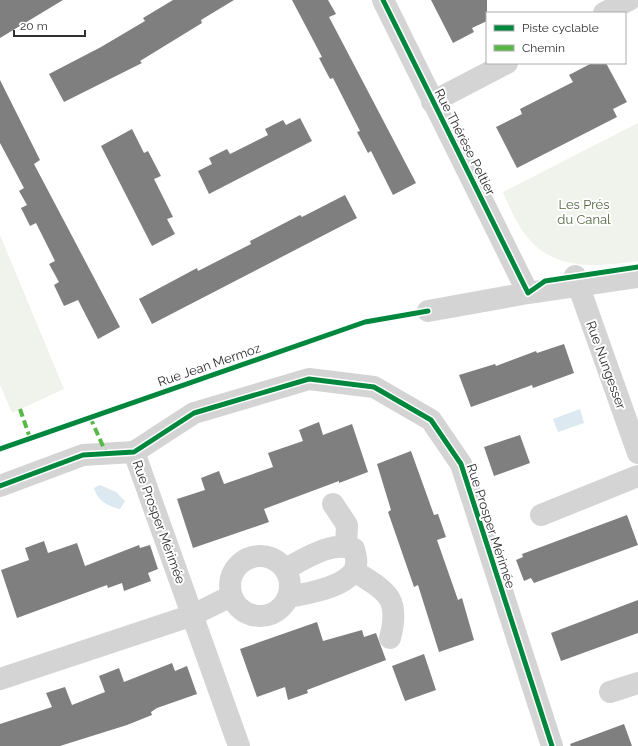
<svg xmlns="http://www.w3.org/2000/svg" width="638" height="746" font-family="Raleway,sans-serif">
<rect width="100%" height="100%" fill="#fff"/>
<!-- green -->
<path fill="#f0f2ec" d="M638 123V261C594 267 550 272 522 230 514 219 509 205 503 192Z
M0 235 64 389 12 413 0 385Z"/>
<!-- water -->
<path fill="#dce9f0" d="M580 409 584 423 558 432 553 419Z
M100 485 116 492 125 501 120 509C107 506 97 500 94 488Z"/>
<!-- building -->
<path fill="#7f7f7f" d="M0 0H63L0 38Z
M173 0H234L201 20 202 23 140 61 142 63 64 102 49 74 101 47 145 21 143 18Z
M292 0H328L336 14 329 17 416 183 393 195 371 151 368 153 357 132 360 131 333 78 330 79 319 58 322 57Z
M431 0H487V21L472 28 474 32 453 43Z
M592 63H606L627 102 613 109 617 117 517 168 496 127 522 114 520 109 573 82 569 75Z
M0 80 40 160 34 164 120 327 98 339 78 300 64 306 54 285 59 282 49 264 55 261 36 223 30 226 21 208 27 205 19 191 24 188 0 143Z
M300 118 312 141 209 194 198 171 212 164 209 158 227 149 230 154 268 135 265 129 283 120 286 125Z
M132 129 144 153 148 151 161 176 154 179 173 217 167 219 175 234 152 246 101 146Z
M345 195 357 218 152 324 139 299 197 268 198 271 251 244 250 241 300 215 302 217Z
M564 344 574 373 533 388 532 385 471 407 459 375 495 364 496 366 536 351 537 353Z
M319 422 323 435 352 424 368 472 339 483V481L264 509 269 522 193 548 177 499 205 490 201 478 219 471 224 484 273 467 268 453 303 441 299 430Z
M520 435 530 463 494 476 484 447Z
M411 451 434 515 438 514 446 537 437 540 458 600 462 598 474 640 439 652 418 585 414 587 388 512 391 510 377 464Z
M627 515 638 545 534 583 531 578 524 581 516 560 523 557 522 554Z
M44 541 48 553 77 543 85 566 139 545 140 548 150 545 158 569 148 573 151 581 124 591 122 583 108 588 107 585 17 618 1 570 29 560 25 548Z
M638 600V633L561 661 551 633Z
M317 622 323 641 362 630 364 637 376 633 386 660 307 690 308 693 288 700 285 687 257 697 240 649Z
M424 654 436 690 405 701 392 666Z
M172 663 175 671 187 666 197 694 157 708 151 712 152 715 127 725 60 746H0V724L52 707 46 693 65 687 72 705 105 692 99 676 119 668 124 682Z
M624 724 632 746H571L570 744Z"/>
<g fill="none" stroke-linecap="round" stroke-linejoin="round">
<!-- street -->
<path stroke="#d4d4d4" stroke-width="22" d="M383 0 528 293
M604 13 629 0
M432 102 507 63
M575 276 638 453
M428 311 528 293 638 277
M134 452 239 746
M0 486 83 455 134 452 194 413 309 379 374 387 431 420 461 464 552 746
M333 504 347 525 346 546
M541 515 638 476
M230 586a30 30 0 1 1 60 0a30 30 0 1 1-60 0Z
M285 569C305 559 332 540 354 549 356 556 358 564 354 571 343 588 306 594 288 597
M354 571C386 591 401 597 390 638
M0 679 193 615 231 596
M610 692 638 683"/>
<!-- quiet -->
<path stroke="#58b947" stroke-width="4" stroke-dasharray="8 4" stroke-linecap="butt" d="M20 409 30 438
M90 417 106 453"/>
<defs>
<path id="cycleway" d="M383 0 528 293 545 281 638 267
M0 449 365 322 428 311
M0 486 83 455 134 452 194 413 309 379 374 387 431 420 461 464 552 746"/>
</defs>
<!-- cycleway casing -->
<use href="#cycleway" stroke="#fff" stroke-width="8"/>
<!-- cycleway -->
<use href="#cycleway" stroke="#00873e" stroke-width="5"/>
</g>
<g text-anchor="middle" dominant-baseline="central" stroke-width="4" stroke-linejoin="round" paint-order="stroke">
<!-- street labels -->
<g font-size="13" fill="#303030" stroke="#fff">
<text transform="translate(465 142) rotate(63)">Rue Thérèse Peltier</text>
<text transform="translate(209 365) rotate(-19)">Rue Jean Mermoz</text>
<text transform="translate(606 365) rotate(70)">Rue Nungesser</text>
<text transform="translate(159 522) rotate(70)">Rue Prosper Mérimée</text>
<text transform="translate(491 526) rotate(72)">Rue Prosper Mérimée</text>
</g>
<!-- park labels -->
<g font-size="13" fill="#546840" stroke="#fff">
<text x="584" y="204">Les Prés<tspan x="584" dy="15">du Canal</tspan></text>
</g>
</g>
<!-- legend -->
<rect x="486" y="12" width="140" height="52" fill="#ffffff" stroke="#acacac"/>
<rect x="494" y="25" width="20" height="6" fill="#00873e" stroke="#acacac"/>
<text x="522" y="32" font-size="12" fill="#303030">Piste cyclable</text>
<rect x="494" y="45" width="20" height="6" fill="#58b947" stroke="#acacac"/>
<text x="522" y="52" font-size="12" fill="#303030">Chemin</text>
<!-- scale -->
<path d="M14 30v6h71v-6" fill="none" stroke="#303030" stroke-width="2"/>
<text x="20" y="30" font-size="12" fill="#303030" stroke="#ffffff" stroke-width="3" paint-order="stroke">20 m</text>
</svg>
